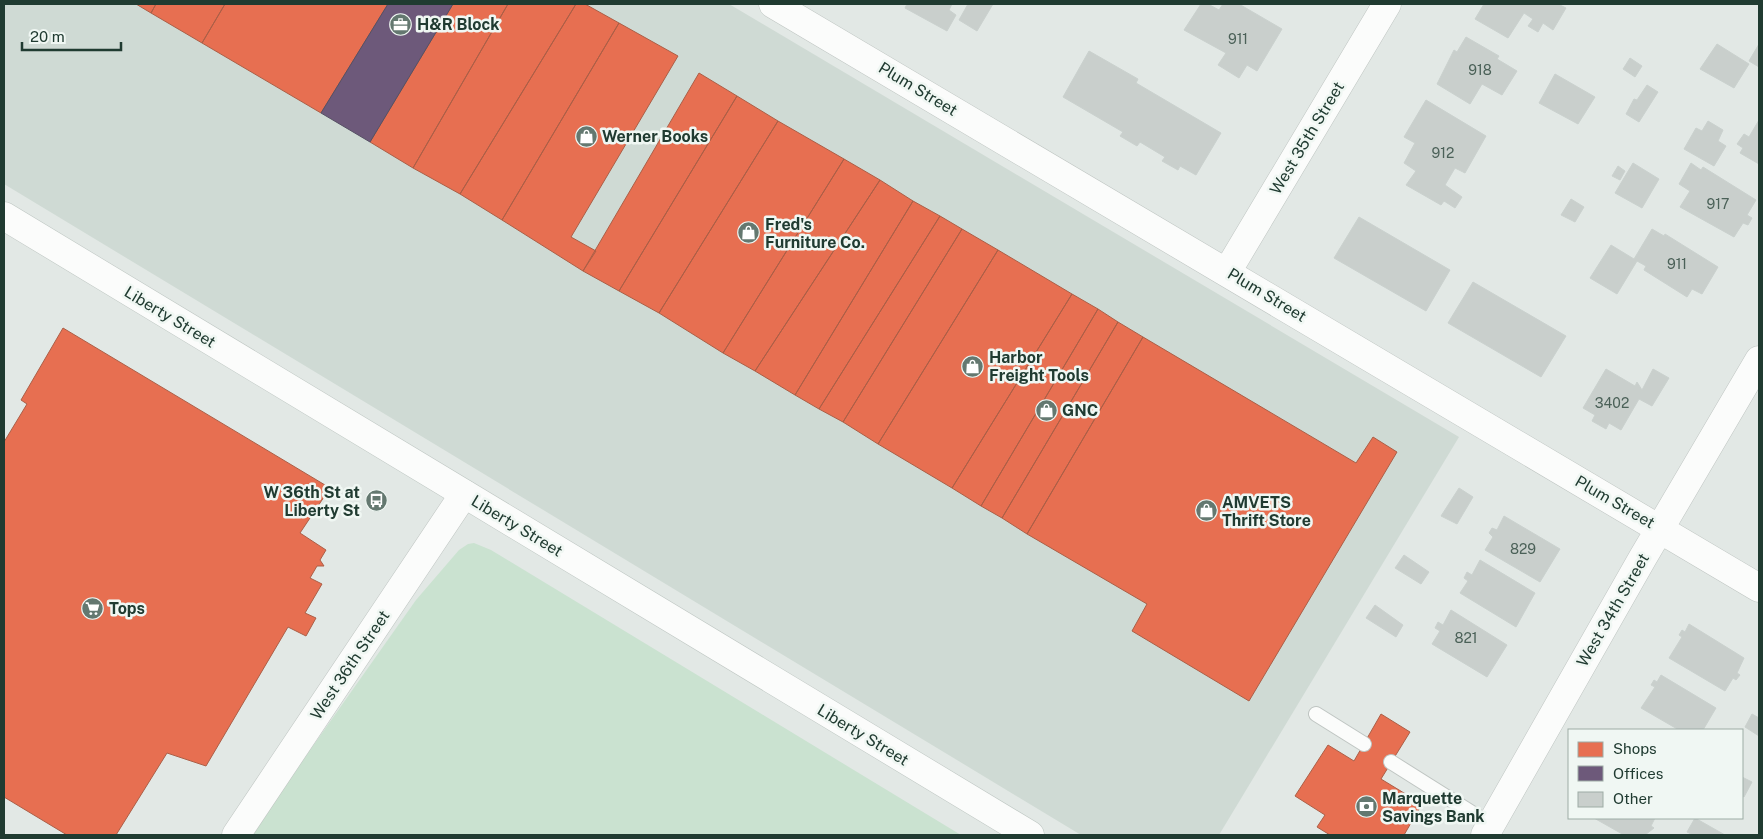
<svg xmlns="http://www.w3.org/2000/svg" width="1763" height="839" font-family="'Public Sans',sans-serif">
<rect width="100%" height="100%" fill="#e2e8e5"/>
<!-- built -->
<path fill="#cfdad4" d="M4 4H729L1459 437 1219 835H1081L4 184Z"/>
<!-- green -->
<path fill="#cae2d0" d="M474 543 491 550 961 835H250L416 600 459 550 468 544Z"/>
<!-- shops -->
<path fill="#e76f51" stroke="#ab5f47" d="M136 4H156L151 13Z
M156 4H225L202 43 151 13Z
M225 4H388L321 113 202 43Z
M453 4H508L413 168 370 142Z
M508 4H576L460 194 413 168Z
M576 4H585L619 23 502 220 460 194Z
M619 23 678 56 571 237 596 251 583 271 502 220Z
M699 73 737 96 619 291 583 271Z
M737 96 778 121 659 313 619 291Z
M778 121 844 159 723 353 659 313Z
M844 159 880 180 755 371 723 353Z
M880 180 913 201 795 395 755 371Z
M913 201 940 216 819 409 795 395Z
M940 216 962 229 843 422 819 409Z
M962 229 998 250 878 444 843 422Z
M998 250 1072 294 952 488 878 444Z
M1072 294 1098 309 981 506 952 488Z
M1098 309 1118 322 1002 518 981 506Z
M1118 322 1143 337 1027 534 1002 518Z
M63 328 330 488 300 533 326 550 320 560 324 566H317L310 578 322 584 305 613 316 618 306 636 288 627 206 766 167 753 116 835H67L4 797V442L27 404 21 400Z
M1143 337 1356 463 1373 437 1397 452 1249 701 1132 631 1147 604 1027 534Z
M1381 714 1410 732 1381 779 1422 804 1404 835H1330L1317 827 1325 815 1295 796 1328 745 1354 761Z"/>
<!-- offices -->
<path fill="#6d597a" stroke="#565064" d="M388 4H453L370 142 321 113Z"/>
<!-- building -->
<path fill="#c9cfcc" stroke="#cad1ce" d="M907 4H952L949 10 956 15 947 31 905 8Z
M968 4H993L977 31 959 20Z
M1201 4H1208L1219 10 1223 4H1239L1282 29 1257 71 1247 65 1239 78 1218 65 1226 53 1184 30Z
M1484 4H1558L1566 8 1553 30 1543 23 1538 32 1528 26 1533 19 1524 13 1508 38 1475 19Z
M1466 37 1499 56 1497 59 1517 71 1502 95 1482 84 1470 104 1437 84 1454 50 1457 52Z
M1717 44 1749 64 1734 88 1700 69Z
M1759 44V67L1749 61Z
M1089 51 1138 79 1136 83 1221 133 1196 175 1180 166 1178 170 1162 161 1165 157 1140 142 1137 146 1120 136 1123 132 1063 97Z
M1630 58 1642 66 1635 77 1623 69Z
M1555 74 1595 97 1578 124 1539 103Z
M1647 85 1658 92 1639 122 1626 114 1634 99 1637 100Z
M1426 100 1486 136 1465 173 1455 168 1445 185 1462 197 1455 208 1444 201 1441 205 1406 185 1416 171 1404 163 1415 143 1404 137Z
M1759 120V164L1740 153 1743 148 1737 144 1744 134 1749 137Z
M1708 121 1723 130 1718 141 1726 146 1714 166 1684 149 1696 128 1702 131Z
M1633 163 1659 179 1642 208 1615 193Z
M1691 163 1701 170 1703 167 1756 200 1747 215 1752 218 1748 225 1743 223 1734 237 1680 207 1690 191 1679 184Z
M1618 166 1625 171 1620 180 1612 176Z
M1571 199 1584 207 1575 222 1561 215Z
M1359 217 1450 270 1426 311 1334 258Z
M1652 229 1664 236 1665 234 1718 267 1702 294 1692 289 1687 297 1644 270 1646 266 1637 261 1617 294 1590 278 1611 245 1634 259Z
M1473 282 1566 336 1541 377 1448 323Z
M1606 369 1635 386 1637 382 1642 390 1653 369 1669 378 1652 406 1639 399 1621 430 1609 423 1606 429 1592 421 1595 415 1583 408Z
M1459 488 1473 497 1457 524 1441 516Z
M372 495 386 504 382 510 368 502Z
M1504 516 1560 549 1540 582 1485 550 1493 537 1489 533 1492 528 1497 530Z
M1404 555 1429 572 1421 584 1395 568Z
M1480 560 1535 593 1516 627 1460 593 1468 581 1464 578 1467 572 1472 575Z
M1375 605 1403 625 1396 637 1366 618Z
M1451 610 1507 645 1487 677 1432 644 1440 631 1435 628 1438 622 1443 625Z
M1689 624 1744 658 1737 673 1740 675 1736 680 1733 678 1725 691 1669 658 1682 637 1679 635 1682 630 1685 632Z
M1661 675 1716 708 1703 730H1679L1641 708 1655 687 1651 685 1654 680 1657 682Z
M1752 714 1759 718V736L1745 727Z
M1742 777 1752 782 1744 797 1742 796Z
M1594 818H1655L1651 826 1654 828 1645 835H1624Z
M1695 818 1725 835H1693L1687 832Z"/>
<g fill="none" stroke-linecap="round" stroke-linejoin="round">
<defs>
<path id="lane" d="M1316 714 1364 744
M1391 762 1491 825"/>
<path id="street" d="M773 4 1759 588
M1227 272 1387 4
M236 835 464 494
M1485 835 1642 559 1759 360"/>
<path id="secondary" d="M4 216 1030 835"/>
</defs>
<!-- lane casing -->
<use href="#lane" stroke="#bfc5c2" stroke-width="16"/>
<!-- street casing -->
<use href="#street" stroke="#bfc5c2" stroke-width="29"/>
<!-- secondary casing -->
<use href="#secondary" stroke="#bec6c2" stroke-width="29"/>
<!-- lane -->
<use href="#lane" stroke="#fbfcfb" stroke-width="14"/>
<!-- street -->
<use href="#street" stroke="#fbfcfb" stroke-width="28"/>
<!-- secondary -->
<use href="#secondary" stroke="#fbfcfb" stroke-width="28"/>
</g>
<!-- icons -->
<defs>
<symbol id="office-disc" viewBox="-11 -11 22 22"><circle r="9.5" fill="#647870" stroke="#f0f7f3"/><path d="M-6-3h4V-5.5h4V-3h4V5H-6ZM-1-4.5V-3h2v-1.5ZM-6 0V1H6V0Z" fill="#fff"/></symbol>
<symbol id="shop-disc" viewBox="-11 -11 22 22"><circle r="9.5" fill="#647870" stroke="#f0f7f3"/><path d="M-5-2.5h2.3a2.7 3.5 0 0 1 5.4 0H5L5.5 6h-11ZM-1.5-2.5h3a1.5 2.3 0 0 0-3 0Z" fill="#fff"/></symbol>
<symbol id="bus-disc" viewBox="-11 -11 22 22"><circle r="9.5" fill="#647870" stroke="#f0f7f3"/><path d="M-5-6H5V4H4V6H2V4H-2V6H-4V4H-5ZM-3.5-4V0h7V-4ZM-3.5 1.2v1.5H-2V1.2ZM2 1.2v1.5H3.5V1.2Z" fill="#fff"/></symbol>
<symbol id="supermarket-disc" viewBox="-11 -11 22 22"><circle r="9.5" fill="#647870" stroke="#f0f7f3"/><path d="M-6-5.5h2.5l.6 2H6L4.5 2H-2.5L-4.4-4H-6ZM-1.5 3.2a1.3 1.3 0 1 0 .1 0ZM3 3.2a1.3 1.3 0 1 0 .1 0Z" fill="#fff"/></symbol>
<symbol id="bank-disc" viewBox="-11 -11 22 22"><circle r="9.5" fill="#647870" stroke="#f0f7f3"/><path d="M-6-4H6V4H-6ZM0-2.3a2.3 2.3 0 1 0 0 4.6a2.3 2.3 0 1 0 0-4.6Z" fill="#fff"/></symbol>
</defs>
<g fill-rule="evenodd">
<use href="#office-disc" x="388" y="12" width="25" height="25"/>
<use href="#shop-disc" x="574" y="124" width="25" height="25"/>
<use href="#shop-disc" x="736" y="220" width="25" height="25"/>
<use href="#shop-disc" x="960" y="354" width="25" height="25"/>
<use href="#shop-disc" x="1034" y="398" width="25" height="25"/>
<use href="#bus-disc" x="364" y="488" width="25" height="25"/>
<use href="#shop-disc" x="1194" y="498" width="25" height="25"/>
<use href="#supermarket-disc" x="80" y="596" width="25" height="25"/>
<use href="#bank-disc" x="1354" y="794" width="25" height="25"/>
</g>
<g text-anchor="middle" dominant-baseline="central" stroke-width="5" stroke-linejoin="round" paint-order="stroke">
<!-- number labels -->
<g font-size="14" fill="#4b6158">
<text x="1238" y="39">911</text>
<text x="1480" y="70">918</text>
<text x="1443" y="153">912</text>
<text x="1718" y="204">917</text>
<text x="1677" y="264">911</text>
<text x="1612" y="403">3402</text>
<text x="1523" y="549">829</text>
<text x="1466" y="638">821</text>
</g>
<!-- poi labels -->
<g font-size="16" font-weight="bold" fill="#203b31" stroke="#f0f7f3" text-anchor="start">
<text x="417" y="24">H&amp;R Block</text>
<text x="602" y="136">Werner Books</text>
<text x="765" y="224">Fred's<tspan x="765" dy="18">Furniture Co.</tspan></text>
<text x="989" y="357">Harbor<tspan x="989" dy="18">Freight Tools</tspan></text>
<text x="1062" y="410">GNC</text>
<text x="360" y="492" text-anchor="end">W 36th St at<tspan x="360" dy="18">Liberty St</tspan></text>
<text x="1222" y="502">AMVETS<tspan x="1222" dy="18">Thrift Store</tspan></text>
<text x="109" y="608">Tops</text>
<text x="1382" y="798">Marquette<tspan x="1382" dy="18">Savings Bank</tspan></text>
</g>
<!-- street labels -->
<g font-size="16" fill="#203b31" stroke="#f0f7f3">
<text transform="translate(918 89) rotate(31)">Plum Street</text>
<text transform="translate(1307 138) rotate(-59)">West 35th Street</text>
<text transform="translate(1267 295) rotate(31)">Plum Street</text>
<text transform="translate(170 317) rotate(31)">Liberty Street</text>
<text transform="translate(1615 502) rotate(30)">Plum Street</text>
<text transform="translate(517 526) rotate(31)">Liberty Street</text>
<text transform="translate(1613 610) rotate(-60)">West 34th Street</text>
<text transform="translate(350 665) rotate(-56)">West 36th Street</text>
<text transform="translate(863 735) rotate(31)">Liberty Street</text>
</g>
</g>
<!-- border -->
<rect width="1763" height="839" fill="none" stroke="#203b31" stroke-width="10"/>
<!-- legend -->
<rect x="1568" y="729" width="175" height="90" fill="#f0f7f3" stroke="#9daca5"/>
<rect x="1578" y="742" width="25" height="15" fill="#e76f51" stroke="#9daca5"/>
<text x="1613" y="754" font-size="15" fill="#203b31">Shops</text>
<rect x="1578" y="766" width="25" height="15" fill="#6d597a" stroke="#9daca5"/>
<text x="1613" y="779" font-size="15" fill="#203b31">Offices</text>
<rect x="1578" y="792" width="25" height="15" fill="#c9cfcc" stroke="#9daca5"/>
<text x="1613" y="804" font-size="15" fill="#203b31">Other</text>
<!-- scale -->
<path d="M22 42v8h99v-8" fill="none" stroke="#203b31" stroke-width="2.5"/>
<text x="30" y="42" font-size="15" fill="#203b31" stroke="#f0f7f3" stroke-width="4" paint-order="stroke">20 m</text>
</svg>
